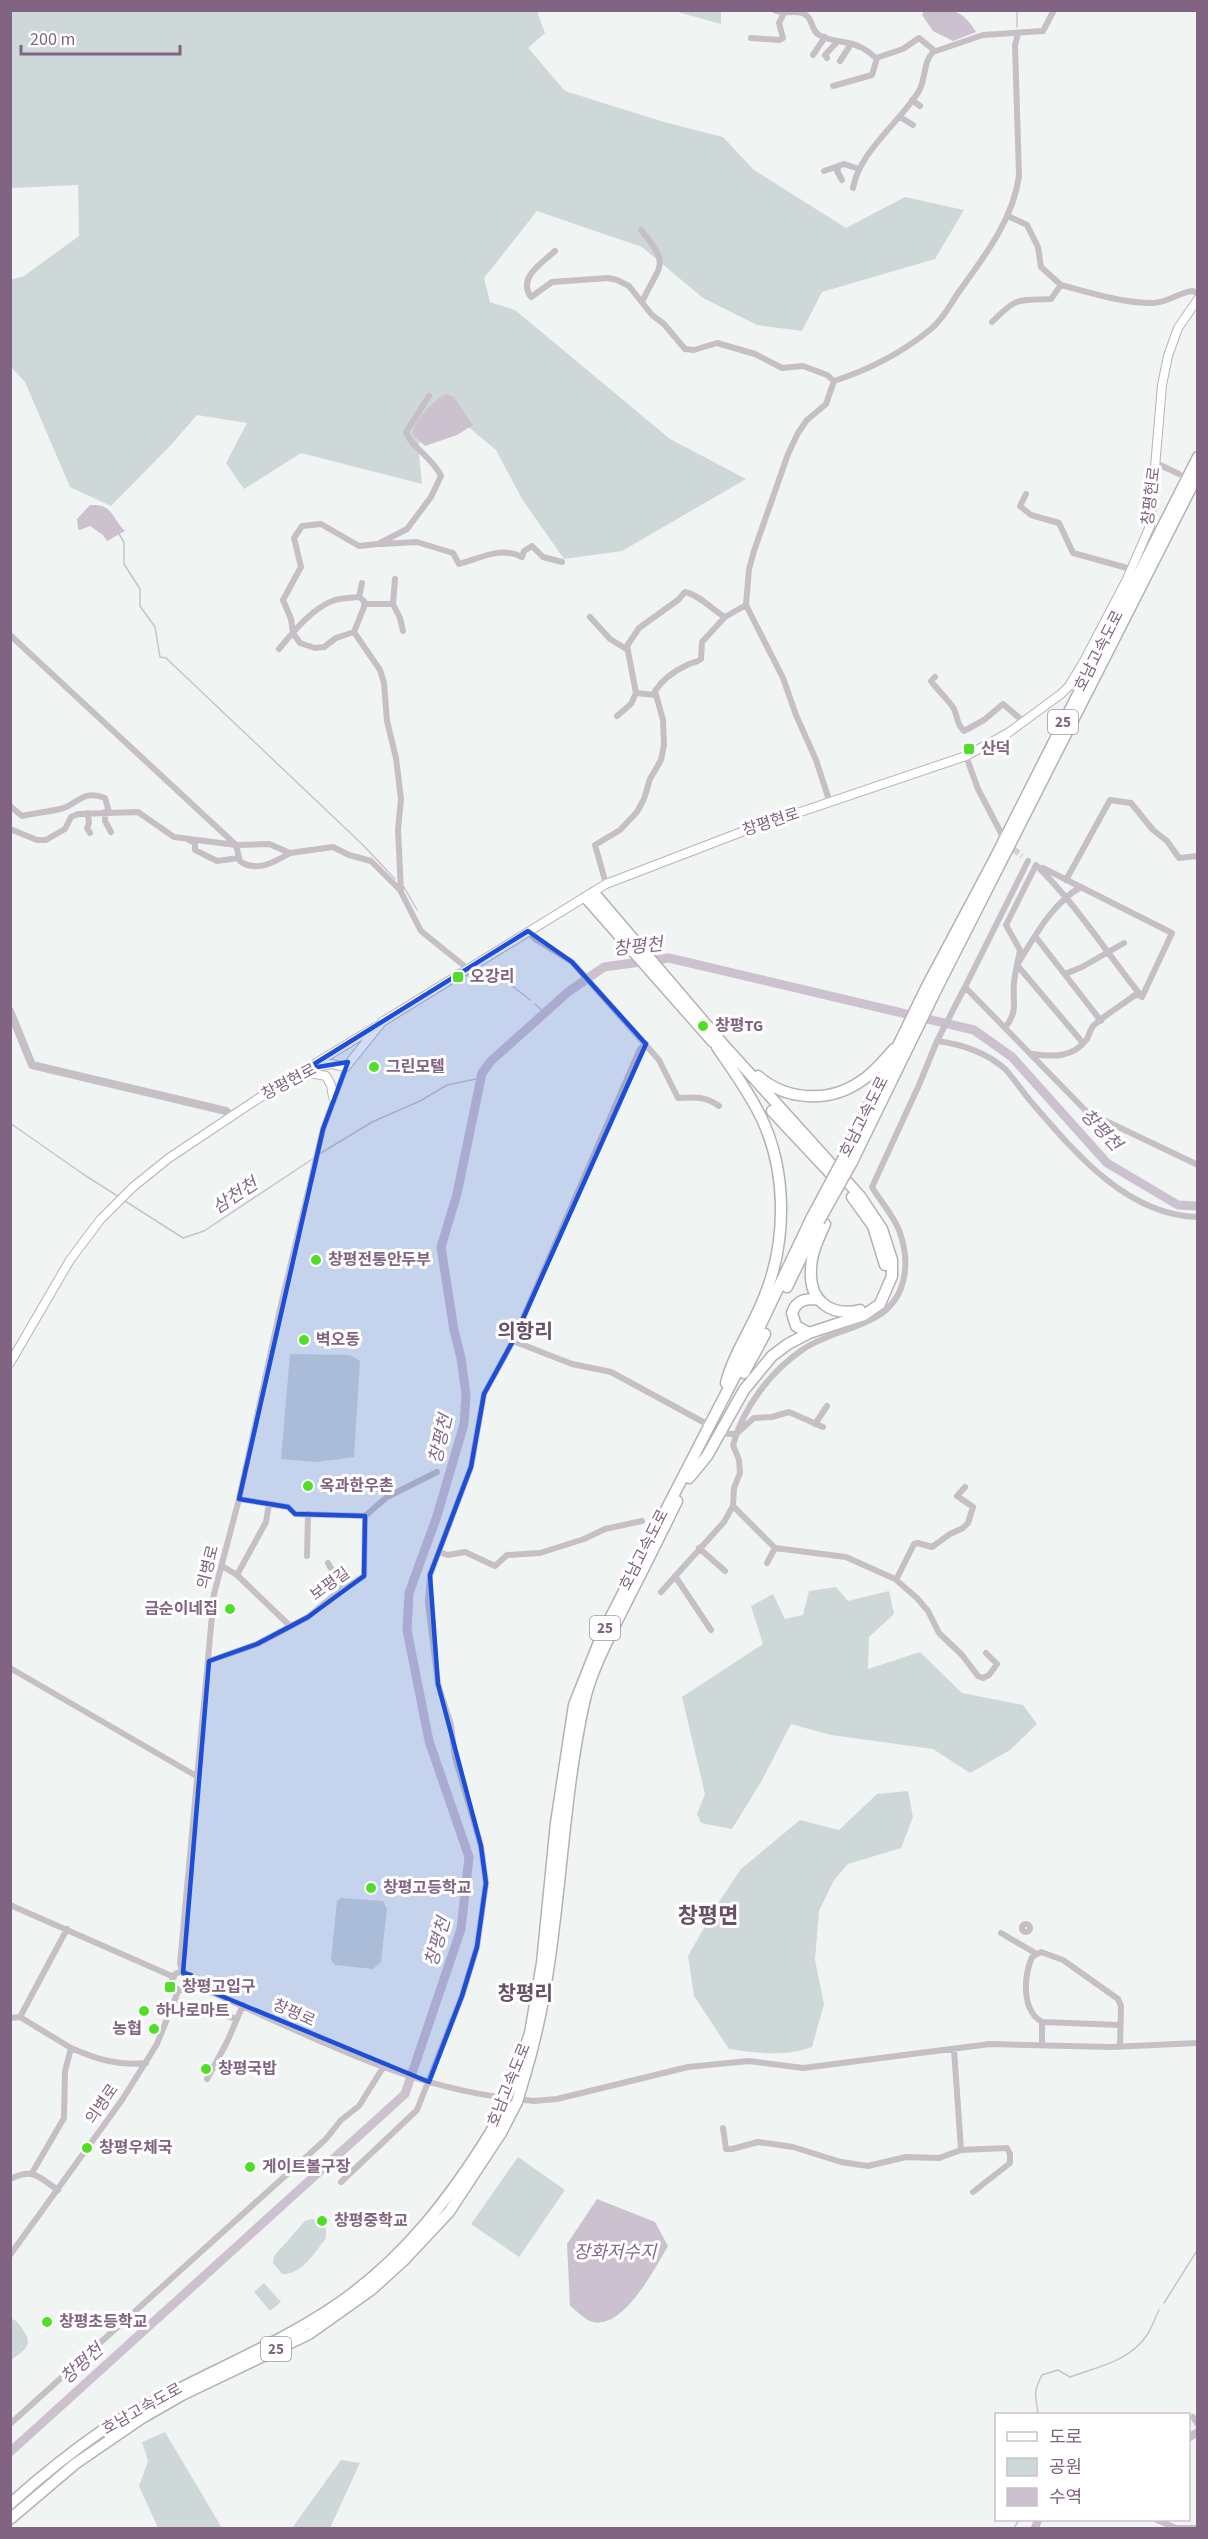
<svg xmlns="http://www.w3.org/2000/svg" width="1208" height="2539" font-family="'Source Sans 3','Noto Sans KR',sans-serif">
<rect width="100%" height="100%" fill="#f0f4f2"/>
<!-- green -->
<path fill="#cfd8d9" d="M11 11H537L545 33 528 48 565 91 664 122 723 137 754 170 846 228 905 197 964 210 935 259 822 292 802 331 757 325 703 298 642 247 537 211 484 278 490 302 515 310 670 439 746 479 622 551 564 559 522 499 496 450 443 406 418 445 422 484 301 453 244 489 226 463 247 423 197 415 171 445 111 506 70 487 25 382 11 367 10 280 24 276 79 236 78 185 11 188Z
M674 11H721V24Z
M290 1354 350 1355 360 1361 354 1457 317 1462 281 1459Z
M836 1587 848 1601 889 1591 894 1614 869 1637 868 1669 920 1652 962 1693 1023 1705 1037 1724 1010 1750 970 1773 933 1749 831 1735 791 1724 761 1782 732 1829 701 1823 697 1814 705 1794 682 1697 763 1644 751 1606 773 1594 785 1619 803 1615 809 1591Z
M908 1791 913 1817 901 1848 848 1864 834 1880 819 1911 815 1960 824 2004 812 2047C785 2057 756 2053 729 2049L694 1996 688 1956 717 1905 741 1869 800 1820 839 1830 877 1794Z
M341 1898 383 1901 387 1909 381 1962 373 1969 335 1965 331 1960 337 1901Z
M518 2157 565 2190 519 2257 471 2224Z
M312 2219 319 2221 326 2229V2238C315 2252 302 2275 282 2274L273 2263 274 2256 305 2221Z
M264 2283 281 2302 270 2311 254 2292Z
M13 2319C18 2322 20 2325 23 2330 35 2345 23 2351 11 2360V2320Z
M165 2432 222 2528H158L139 2486 148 2461 142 2442Z
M341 2460 360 2463 330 2528H292Z"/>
<!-- water -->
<path fill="#ccc2cf" d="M924 11C951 10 961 7 976 32L953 41 933 31 922 15Z
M446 394 454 397 473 425 457 435 425 446 413 435C411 422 434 400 446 394Z
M90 505C114 504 111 518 125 531L107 541 103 535 90 526 80 530 78 529 77 519Z
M597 2199 655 2222 668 2246C655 2268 624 2329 593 2322 586 2321 577 2311 570 2306L567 2244Z"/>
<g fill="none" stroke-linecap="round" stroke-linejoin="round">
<!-- stream -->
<path stroke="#ccc2cf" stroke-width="1.5" d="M1017 27V10
M119 534 124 542V564L140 589V606L155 627 160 657 166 658 363 845 395 879
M404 887 417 910
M478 968 510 984 530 1000
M535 1004 545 1013
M10 1123 83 1174 119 1197
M321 1153 372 1122 420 1101 447 1085 481 1078
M125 1201 183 1238 204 1231 314 1158
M1164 2303 1198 2249
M1038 2414C1036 2394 1032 2395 1042 2375L1058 2370 1070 2377C1097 2367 1130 2361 1147 2335 1152 2327 1155 2318 1159 2310
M1014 2528 1019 2520"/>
<!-- river -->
<path stroke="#ccc2cf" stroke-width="9" d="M10 2452 405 2094 461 1929 469 1857 429 1741 407 1630 409 1593 437 1516 464 1424 466 1395 461 1358 454 1330 441 1247 457 1194 482 1073 491 1061 568 992 604 967 669 958 974 1030 1012 1057 1107 1163 1178 1205 1198 1206"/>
<!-- minor-tunnel -->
<path stroke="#d4d0d6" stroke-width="6" stroke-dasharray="6 3" stroke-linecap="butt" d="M1007 844 1022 856"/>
<defs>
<path id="secondary" d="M316 1063 377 1026
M304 1077 310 1073 326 1076 331 1085 333 1097
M10 1363 70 1260 100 1220 133 1187 169 1158 256 1100 306 1069 331 1064 346 1067 382 1022 606 884 744 831 966 756 1008 733 1061 694 1069 686 1084 661 1127 579 1150 526 1162 385 1168 356 1178 328 1198 299"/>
<path id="motorway" d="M594 893 722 1043 860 1196 882 1229 892 1260V1276L880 1304 864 1315 809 1333 788 1344 772 1356 744 1390 707 1456 689 1478
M586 898 713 1042
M717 1047C732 1069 749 1092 761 1117 787 1171 787 1240 765 1295 754 1325 734 1352 726 1383
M758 1076C786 1101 830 1103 861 1081 874 1073 884 1060 894 1049
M772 1111 831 1174
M844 1157 927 986 993 862 1198 457
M852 1162 937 988 1198 474
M852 1197 873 1226 885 1265
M825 1224C819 1238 811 1253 811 1270 809 1301 831 1317 860 1310
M787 1287 819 1221
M809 1333 796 1326 792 1313C797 1299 806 1299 818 1299
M744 1373 765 1334
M525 2075C562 1954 557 1826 584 1703 591 1671 608 1640 622 1611 641 1574 659 1538 677 1501
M516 2076 530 2033 542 1963 556 1823 574 1705 603 1632 752 1343 812 1217
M10 2504C39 2478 71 2452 103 2430 117 2420 135 2412 150 2404 213 2370 281 2343 339 2303 404 2258 451 2197 492 2130
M10 2519 75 2464 142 2418 182 2395 309 2334 371 2290 403 2261 449 2212 501 2133"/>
</defs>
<!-- secondary casing -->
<use href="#secondary" stroke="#bab2bb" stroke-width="10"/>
<!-- motorway casing -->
<use href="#motorway" stroke="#b7b0b7" stroke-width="13"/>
<!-- minor -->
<path stroke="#c6bfc6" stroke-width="6" d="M774 10C783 15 793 10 802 13 814 17 810 30 819 35 833 43 847 40 860 47 866 49 871 54 876 58L903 49 919 38 935 51
M751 38 779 40 783 38 779 23 784 13
M813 55 825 37
M827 58 825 55 837 42
M840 61 851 44
M833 86 872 75 877 58
M912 100 920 106
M900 117 913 125
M839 166 837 171 842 180
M824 171 844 164 859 169
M853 188C859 152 900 122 919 91 926 79 923 62 933 52L983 35 1043 31 1054 10
M1008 216 1027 225 1038 247 1041 267 1061 285
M641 230C672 267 659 264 642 302
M555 251C542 263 517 278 531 297L552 282 608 278 617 280 629 286 652 315 664 324 685 349 694 350 717 343 755 354 782 368 803 366 827 375 834 381
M992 322C1018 296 1017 301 1051 299L1061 285C1091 293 1122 303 1153 303 1168 303 1179 292 1193 291L1198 294
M429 396 406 432C410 446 433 458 441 476L431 497 407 529 378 544 359 546 321 524 302 526 294 538 301 567 283 600 291 619 293 633 300 643 315 648 324 647 336 638 354 632 380 670 384 683 387 721 396 758 401 799 398 829 401 892 421 931 468 969
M1156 463 1179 474
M1026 494 1020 506 1031 515 1059 523 1073 553 1131 569
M381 544 417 542 453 553 459 564C481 558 501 546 522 557L524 551 532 546 543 557 562 562
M359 597 362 583
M365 604H393L400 618 403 631
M393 604 395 579
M590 617 610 639 628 650
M10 635 236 845 240 861C256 873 275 862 290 853
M279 649C293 632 313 607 335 600 342 598 351 598 359 597L364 601V607L354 632
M935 677 931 681C938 691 948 699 954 709 958 717 956 724 964 731L984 720 1003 704 1023 721
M636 693 655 695
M617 716 631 704 636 693 627 646 639 628 678 600 685 592C700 595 712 610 725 617
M966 756 978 789 1001 833 1002 840
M830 803 816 760 796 715 783 678 746 605 749 569 754 551 788 454 798 433 807 420 826 404 834 381C868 370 903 352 931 329 943 319 950 305 958 293 984 257 1013 220 1019 176L1015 45 1018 34
M10 806 22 816C34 813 48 812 60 809 78 805 81 789 105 798L109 812
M105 812V821L111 832
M88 813 89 823 87 828 90 833
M10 829 37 840H46L65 829 71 817 78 814 138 812 174 837 236 845 269 844 290 853 333 847 349 855 371 861 401 891
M189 840 195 843V850L217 861 238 858
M1028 861 965 987 1087 1112 1198 1165
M1043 868 1172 933 1142 997
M1066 880 1110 800 1131 803 1153 830 1167 841 1179 858 1198 856
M606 884 595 845 620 830 637 812 644 799 650 779 661 760 664 745 663 720 655 691C663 679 674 671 687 665 692 662 696 663 701 659L702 642 725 617 746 605
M1081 887C1052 903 1034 938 1017 965L1083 1043
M528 931 535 939 572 962 659 1060 678 1098C694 1097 706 1096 719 1106
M1035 936 1101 1021
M1065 974 1082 967 1124 943
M1005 1028C1019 1010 1012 1002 1014 983 1015 972 1018 961 1020 950L1006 925 1036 865C1076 904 1106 952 1142 997
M937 1041C960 1044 985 1052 1004 1068 1014 1078 1023 1093 1033 1104 1075 1153 1128 1216 1198 1217
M1032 1054C1053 1057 1073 1058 1087 1039 1089 1035 1090 1030 1093 1026 1105 1015 1122 1005 1135 995L1141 996
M513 1341 572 1364 611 1372 705 1423
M815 1424 827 1406
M728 1434H736L754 1418 772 1417 789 1412 823 1427
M269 1504 288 1507 295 1514 365 1516 387 1497 437 1472
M733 1506 775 1548 767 1563
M699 1548 725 1571
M775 1548 846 1557 895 1579 917 1598 928 1611 939 1633 962 1655 978 1676 983 1678 989 1675 997 1664 986 1653
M439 1552 448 1555 465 1552 495 1566 507 1555 540 1553 584 1539 605 1529 642 1521
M307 1556 308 1514
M328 1563 343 1590
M222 1566 237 1575 290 1626
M237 1575 266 1522 269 1504 239 1499
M675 1576 711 1630
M896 1580 914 1544 918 1543 932 1547 950 1534 963 1528 968 1523 973 1507 957 1496 965 1487
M661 1592 724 1522 733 1506 734 1488 740 1473 739 1460 733 1445C743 1408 770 1372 802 1350 822 1336 848 1331 870 1320 906 1304 912 1265 899 1230 893 1215 880 1201 872 1187L919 1085 937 1041 965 987
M209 1661 257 1644 308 1617 333 1596 364 1576 365 1516
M10 1668 198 1777
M10 1905 174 1977
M1022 1928a4 4 0 1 1 8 0a4 4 0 1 1-8 0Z
M1001 1933 1035 1953
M172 1981a9 9 0 1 1 18 0a9 9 0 1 1-18 0Z
M183 1973 180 1964 214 1594 239 1499 281 1305 323 1129 346 1067
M190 1983C292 2026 395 2085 507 2098
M176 2001 237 2019
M20 2017 71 2048
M10 2018 20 2017 67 1929
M1042 2022C1021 2010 1024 1976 1032 1957L1041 1952 1063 1960 1118 1999 1121 2006 1120 2047
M1042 2044V2022L1120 2025
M207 2079 227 2042 243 2005
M517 2099 534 2101 557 2099 688 2067 749 2061 803 2068 990 2044 1111 2047 1198 2043
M723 2128 726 2149H732L758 2142 793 2147 841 2162 868 2166 906 2157 939 2158 961 2150 954 2049
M961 2150 1007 2148 1010 2154V2163L973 2192
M32 2173 64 2118 65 2071 71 2048C96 2059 118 2066 146 2063
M10 2179C34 2167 38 2177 58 2190
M341 2182 417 2110 462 1996 477 1947 486 1883 481 1846 455 1757 451 1725 438 1684 428 1602 430 1575 471 1467 484 1394 513 1341 640 1049 646 1044
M10 2255 122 2100 157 2044 179 1989
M1193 2417 1198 2425
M10 2424 326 2139 341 2120 359 2106 384 2066
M1157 2520 1176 2528H1198"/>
<!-- tertiary -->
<path stroke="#c6bfc6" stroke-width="8" d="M10 1011 32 1065 226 1111 232 1116
M1188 2438 1198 2432
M1035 2528 1038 2520"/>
<!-- secondary -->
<use href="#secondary" stroke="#fff" stroke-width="8"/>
<!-- motorway -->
<use href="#motorway" stroke="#fff" stroke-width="10"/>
<defs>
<path id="motorway-bridge" d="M812 1217 844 1157
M819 1221 852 1162
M492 2130 516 2076
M501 2133 517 2102 525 2075"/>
</defs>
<!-- motorway-bridge casing -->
<use href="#motorway-bridge" stroke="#b7b0b7" stroke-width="13" stroke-linecap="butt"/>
<!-- motorway-bridge -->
<use href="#motorway-bridge" stroke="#fff" stroke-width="10"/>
</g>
<!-- marked area -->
<path fill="#1d4ed8" fill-opacity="0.2" stroke="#1d4ed8" stroke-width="4.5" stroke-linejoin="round" d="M528 931 572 962 646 1044 513 1341 484 1394 471 1467 430 1575 438 1684 481 1846 486 1883 477 1947 462 1996 429 2082 190 1983 191 1975 183 1973 209 1661 257 1644 308 1617 364 1576 365 1516 295 1514 288 1507 239 1499 323 1129 348 1062 306 1069Z"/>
<!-- markers -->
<g fill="#4fdf26" stroke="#fff" stroke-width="2">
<rect x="963" y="743" width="12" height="12" rx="3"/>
<rect x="452" y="971" width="12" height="12" rx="3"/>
<circle cx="703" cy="1026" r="6"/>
<circle cx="374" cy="1067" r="6"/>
<circle cx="316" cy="1260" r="6"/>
<circle cx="304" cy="1340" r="6"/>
<circle cx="308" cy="1486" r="6"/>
<circle cx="230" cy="1609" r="6"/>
<circle cx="371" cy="1888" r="6"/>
<rect x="164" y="1981" width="12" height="12" rx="3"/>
<circle cx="144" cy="2011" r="6"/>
<circle cx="154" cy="2029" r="6"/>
<circle cx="206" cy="2069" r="6"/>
<circle cx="87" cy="2148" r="6"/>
<circle cx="250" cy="2167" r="6"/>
<circle cx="322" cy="2221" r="6"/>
<circle cx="47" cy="2322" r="6"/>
</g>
<g text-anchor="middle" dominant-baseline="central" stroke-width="6" stroke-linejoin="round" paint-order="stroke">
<!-- shield labels -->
<g fill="#fff" stroke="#a692a7" stroke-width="1.5">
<rect x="1048" y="710" width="30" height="24" rx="4.5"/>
<rect x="590" y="1616" width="30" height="24" rx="4.5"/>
<rect x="261" y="2337" width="30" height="24" rx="4.5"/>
</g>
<g font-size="15" font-weight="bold" fill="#806481">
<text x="1063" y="722">25</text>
<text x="605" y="1628">25</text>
<text x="276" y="2349">25</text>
</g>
<!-- street labels -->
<g font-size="16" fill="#806481" stroke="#fff">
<text transform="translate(1151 496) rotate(-83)">창평현로</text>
<text transform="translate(1099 651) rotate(-63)">호남고속도로</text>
<text transform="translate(771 822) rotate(-18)">창평현로</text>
<text transform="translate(289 1082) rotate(-28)">창평현로</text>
<text transform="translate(864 1117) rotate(-63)">호남고속도로</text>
<text transform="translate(644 1550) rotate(-63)">호남고속도로</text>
<text transform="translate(208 1567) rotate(-76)">의병로</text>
<text transform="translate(330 1584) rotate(-36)">보평길</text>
<text transform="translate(294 2013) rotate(24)">창평로</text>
<text transform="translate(509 2085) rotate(-68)">호남고속도로</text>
<text transform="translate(102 2104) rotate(-55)">의병로</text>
<text transform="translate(142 2409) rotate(-29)">호남고속도로</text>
</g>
<!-- poi labels -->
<g font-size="16" font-weight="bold" fill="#806481" stroke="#fff" text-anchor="start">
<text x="981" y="749">산덕</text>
<text x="470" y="977">오강리</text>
<text x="715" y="1026">창평TG</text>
<text x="386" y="1067">그린모텔</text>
<text x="328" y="1260">창평전통안두부</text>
<text x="316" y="1340">벽오동</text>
<text x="320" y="1486">옥과한우촌</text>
<text x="218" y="1609" text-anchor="end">금순이네집</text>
<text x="383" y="1888">창평고등학교</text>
<text x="182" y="1987">창평고입구</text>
<text x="156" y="2011">하나로마트</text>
<text x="142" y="2029" text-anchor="end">농협</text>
<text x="218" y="2069">창평국밥</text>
<text x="99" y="2148">창평우체국</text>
<text x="262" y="2167">게이트볼구장</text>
<text x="334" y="2221">창평중학교</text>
<text x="59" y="2322">창평초등학교</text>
</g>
<!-- water labels -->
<g font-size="18" font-style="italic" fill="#85698c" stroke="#fff">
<text transform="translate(638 947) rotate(-6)">창평천</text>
<text transform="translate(1101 1130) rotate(46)">창평천</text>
<text transform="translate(235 1196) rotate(-33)">삼천천</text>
<text transform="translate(441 1439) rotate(-77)">창평천</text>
<text transform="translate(438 1942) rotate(-74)">창평천</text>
<text x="615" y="2252">장화저수지</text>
<text transform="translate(82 2364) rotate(-42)">창평천</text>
</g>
<!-- quarter labels -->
<g font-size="20" font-weight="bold" fill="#665166" stroke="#fff">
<text x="525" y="1332">의항리</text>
<text x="525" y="1994">창평리</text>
</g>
<!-- district labels -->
<g font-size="22" font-weight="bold" fill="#665166" stroke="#fff">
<text x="708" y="1916">창평면</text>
</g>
</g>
<!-- border -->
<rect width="1208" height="2539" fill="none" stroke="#806481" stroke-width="24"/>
<!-- legend -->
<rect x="995" y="2413" width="195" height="108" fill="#ffffff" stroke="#ccc1cd" stroke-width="1.5"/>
<rect x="1007" y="2432" width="30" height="9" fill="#ffffff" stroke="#ccc1cd" stroke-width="1.5"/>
<text x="1049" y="2443" font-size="18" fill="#806481">도로</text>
<rect x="1007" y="2458" width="30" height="18" fill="#cfd8d9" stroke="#ccc1cd" stroke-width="1.5"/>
<text x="1049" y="2473" font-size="18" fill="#806481">공원</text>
<rect x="1007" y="2488" width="30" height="18" fill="#ccc2cf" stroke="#ccc1cd" stroke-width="1.5"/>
<text x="1049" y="2503" font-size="18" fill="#806481">수역</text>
<!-- scale -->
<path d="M21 45v9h159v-9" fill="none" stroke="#806481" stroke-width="3"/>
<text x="30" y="45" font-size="18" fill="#806481" stroke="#ffffff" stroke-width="4.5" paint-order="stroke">200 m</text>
</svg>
